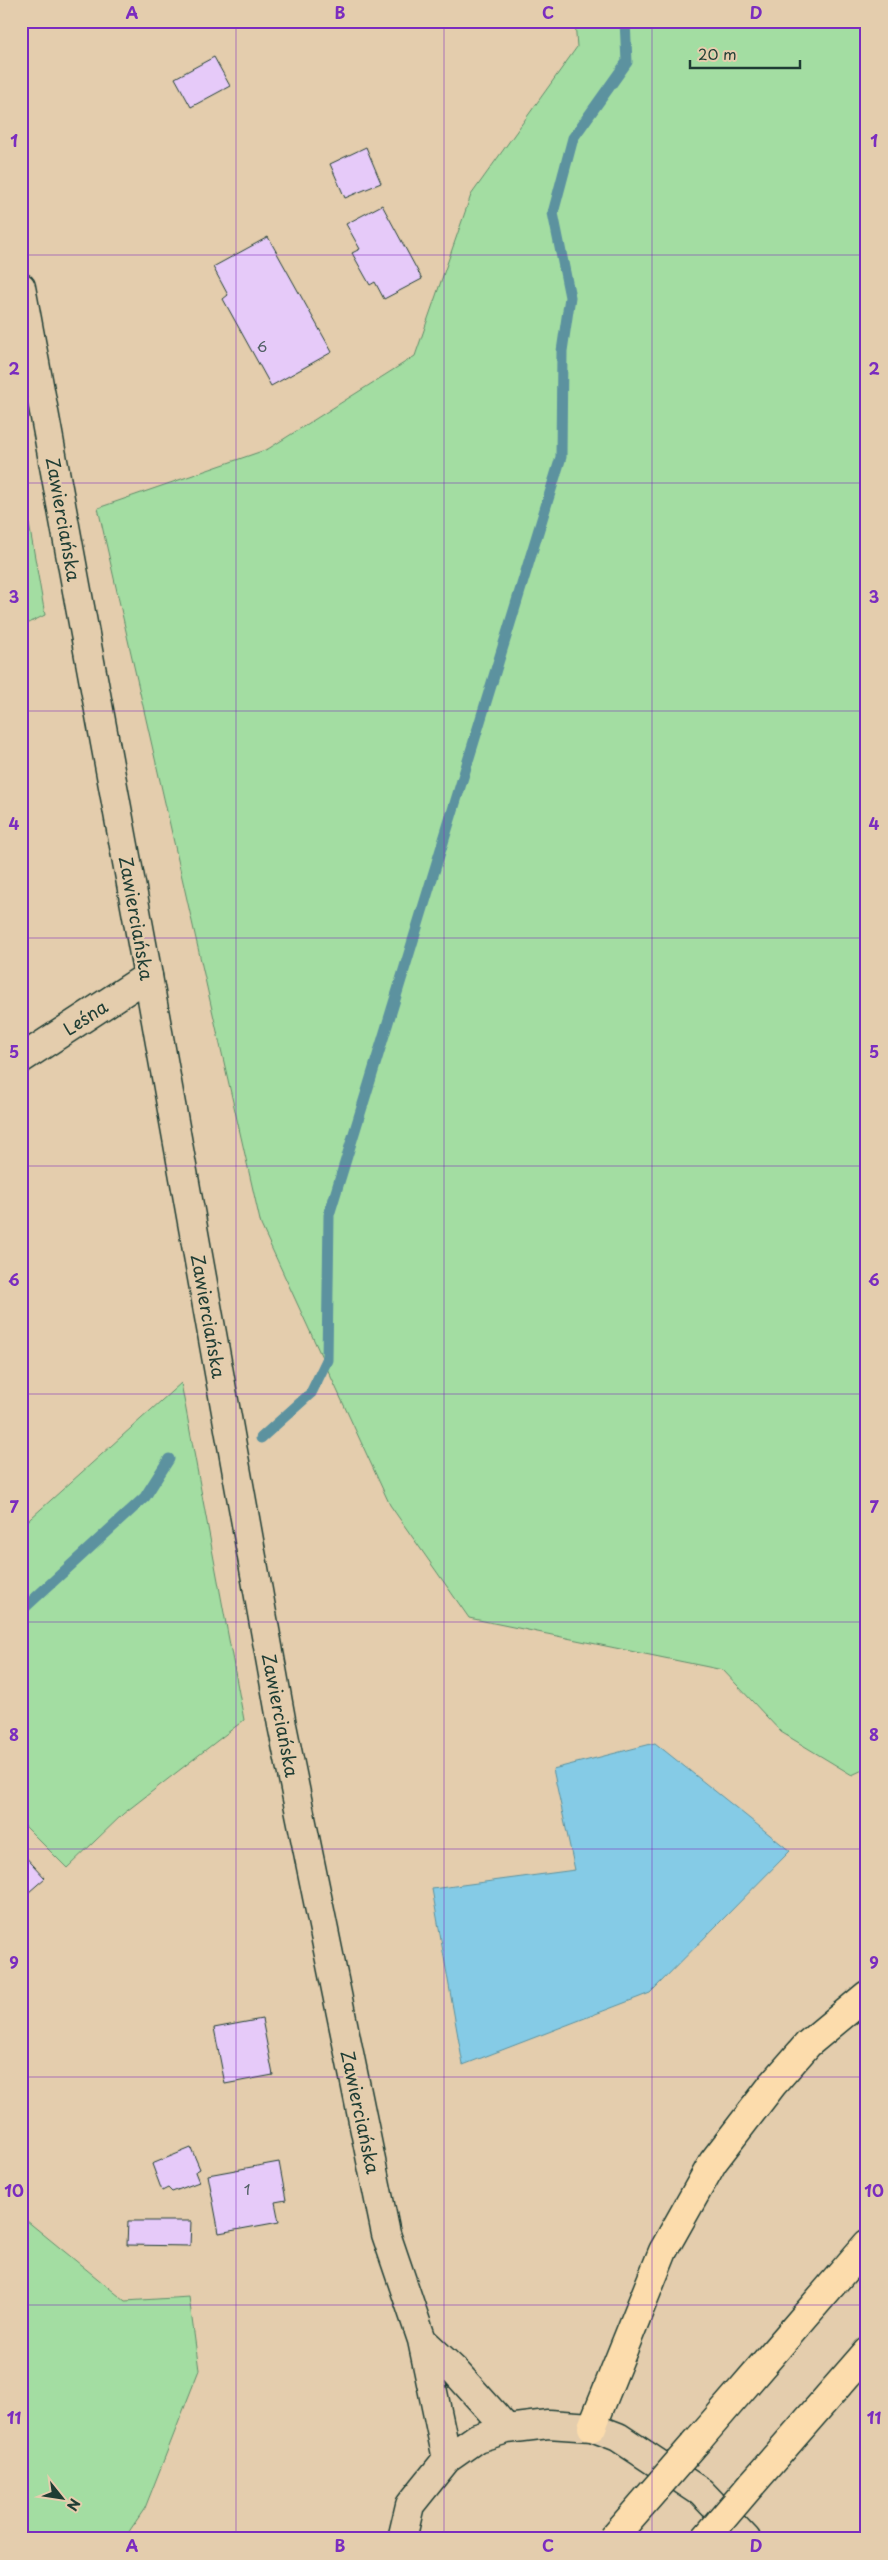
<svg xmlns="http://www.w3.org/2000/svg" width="888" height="2560" font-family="'Playpen Sans',sans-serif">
<rect width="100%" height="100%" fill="#e4cdad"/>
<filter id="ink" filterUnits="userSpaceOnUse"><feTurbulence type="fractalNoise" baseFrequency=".02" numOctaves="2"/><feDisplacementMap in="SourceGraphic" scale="10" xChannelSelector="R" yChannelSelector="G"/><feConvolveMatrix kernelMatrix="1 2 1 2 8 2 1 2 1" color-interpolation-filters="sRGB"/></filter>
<g filter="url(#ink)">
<!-- green -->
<path fill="#a3dda2" stroke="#618d6b" d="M575 21H867V1768L852 1775 781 1732 723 1670 469 1618 390 1505 261 1225 98 508 268 449 415 356 471 195 577 47Z
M21 478 45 615 21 627Z
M181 1383 244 1720 123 1814 67 1868 25 1826 21 1829V1527Z
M21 2216 125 2301 189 2297 199 2370 145 2508 124 2539H21Z"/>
<!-- water -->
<path fill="#85cbe6" stroke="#5c929f" d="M655 1743 790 1851 650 1993 463 2065 432 1889 575 1870 553 1769Z"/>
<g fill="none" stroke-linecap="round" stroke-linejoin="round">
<!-- stream -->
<path stroke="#5c929f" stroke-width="11" d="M261 1438 311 1393 327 1360 329 1215 561 457 562 351 570 297 553 213 573 138 627 62 625 21
M21 1611 145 1497 169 1459"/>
</g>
<!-- building -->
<path fill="#e6caf9" stroke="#1f3d34" d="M214 57 230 86 191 107 175 78Z
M366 147 381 183 345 198 330 164Z
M382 205 422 279 384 299 375 282 370 285 352 253 360 249 346 224Z
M268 237 332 352 271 386 223 299 228 295 213 267Z
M21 1852 45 1878 21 1899Z
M262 2019 273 2075 225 2084 214 2028Z
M191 2148 200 2169 195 2172 199 2182 172 2192 168 2188 162 2191 152 2164Z
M279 2162 286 2200 275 2202 279 2222 219 2233 208 2175Z
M128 2221H191L190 2246 127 2245Z"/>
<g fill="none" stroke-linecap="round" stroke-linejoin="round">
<defs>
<path id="minor" d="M21 1059 148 976"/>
<path id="secondary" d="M21 287 148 976 282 1725 386 2234 422 2340 447 2459
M422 2340 455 2371 507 2429
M402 2539 410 2505 447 2459 477 2438 507 2429 548 2424 592 2427 618 2437 701 2492 746 2539"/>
<path id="primary" d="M592 2427 663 2251 713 2162 773 2084 808 2044 867 1995
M699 2439 867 2244
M752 2484 867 2352"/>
</defs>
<!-- minor casing -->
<use href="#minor" stroke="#1f3d34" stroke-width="31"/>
<!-- secondary casing -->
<use href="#secondary" stroke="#1f3d34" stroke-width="31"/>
<!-- primary casing -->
<use href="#primary" stroke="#1f3d34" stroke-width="31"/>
<!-- minor -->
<use href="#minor" stroke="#e4cdad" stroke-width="28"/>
<!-- secondary -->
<use href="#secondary" stroke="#e4cdad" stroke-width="28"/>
<!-- primary -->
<use href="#primary" stroke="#fcdcac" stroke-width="28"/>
<defs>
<path id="primary-bridge" d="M612 2539 699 2439
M705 2539 752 2484"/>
</defs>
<!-- primary-bridge casing -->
<use href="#primary-bridge" stroke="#1f3d34" stroke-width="31" stroke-linecap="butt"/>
<!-- primary-bridge -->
<use href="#primary-bridge" stroke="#fcdcac" stroke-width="28"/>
</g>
</g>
<!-- grid -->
<path fill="none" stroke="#7b2cbf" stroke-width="1" stroke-opacity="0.55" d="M236 21V2539M444 21V2539M652 21V2539M21 255H867M21 483H867M21 711H867M21 938H867M21 1166H867M21 1394H867M21 1622H867M21 1849H867M21 2077H867M21 2305H867"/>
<g text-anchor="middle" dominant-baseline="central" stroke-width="5" stroke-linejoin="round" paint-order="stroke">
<!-- number labels -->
<g font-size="15" fill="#516065">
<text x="262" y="345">6</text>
<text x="247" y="2188">1</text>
</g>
<!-- street labels -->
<g font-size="18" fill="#1f3d34" stroke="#e4cdad">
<text transform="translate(64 519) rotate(80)">Zawierciańska</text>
<text transform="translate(137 918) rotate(80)">Zawierciańska</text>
<text transform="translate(85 1017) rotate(-33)">Leśna</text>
<text transform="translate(209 1316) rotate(80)">Zawierciańska</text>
<text transform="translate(281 1715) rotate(79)">Zawierciańska</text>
<text transform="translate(361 2112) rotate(78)">Zawierciańska</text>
</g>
</g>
<!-- margin -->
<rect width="888" height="2560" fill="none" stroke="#e4cdad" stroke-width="55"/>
<!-- north arrow -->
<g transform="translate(62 2498) rotate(120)" stroke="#e4cdad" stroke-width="4" paint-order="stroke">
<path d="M0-4L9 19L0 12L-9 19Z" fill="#1f3d34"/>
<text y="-8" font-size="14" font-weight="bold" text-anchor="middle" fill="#1f3d34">N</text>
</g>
<!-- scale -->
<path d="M690 60v8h110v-8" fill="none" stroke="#1f3d34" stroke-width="2.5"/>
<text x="698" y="60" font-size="15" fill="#1f3d34" stroke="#e4cdad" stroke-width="4" paint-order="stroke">20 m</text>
<rect x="28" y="28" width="832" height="2504" fill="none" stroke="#7b2cbf" stroke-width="2"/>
<g font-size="16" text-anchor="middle" font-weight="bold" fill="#7b2cbf">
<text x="132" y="19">A</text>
<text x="340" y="19">B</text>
<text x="548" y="19">C</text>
<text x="756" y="19">D</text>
<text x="14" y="147">1</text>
<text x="874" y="147">1</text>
<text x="14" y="375">2</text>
<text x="874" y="375">2</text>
<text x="14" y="603">3</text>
<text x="874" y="603">3</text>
<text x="14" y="830">4</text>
<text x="874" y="830">4</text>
<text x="14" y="1058">5</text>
<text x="874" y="1058">5</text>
<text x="14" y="1286">6</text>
<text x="874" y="1286">6</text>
<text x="14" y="1513">7</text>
<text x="874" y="1513">7</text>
<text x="14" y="1741">8</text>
<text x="874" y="1741">8</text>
<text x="14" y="1969">9</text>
<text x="874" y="1969">9</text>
<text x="14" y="2197">10</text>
<text x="874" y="2197">10</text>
<text x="14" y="2424">11</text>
<text x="874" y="2424">11</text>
<text x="132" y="2552">A</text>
<text x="340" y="2552">B</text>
<text x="548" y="2552">C</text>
<text x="756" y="2552">D</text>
</g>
</svg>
